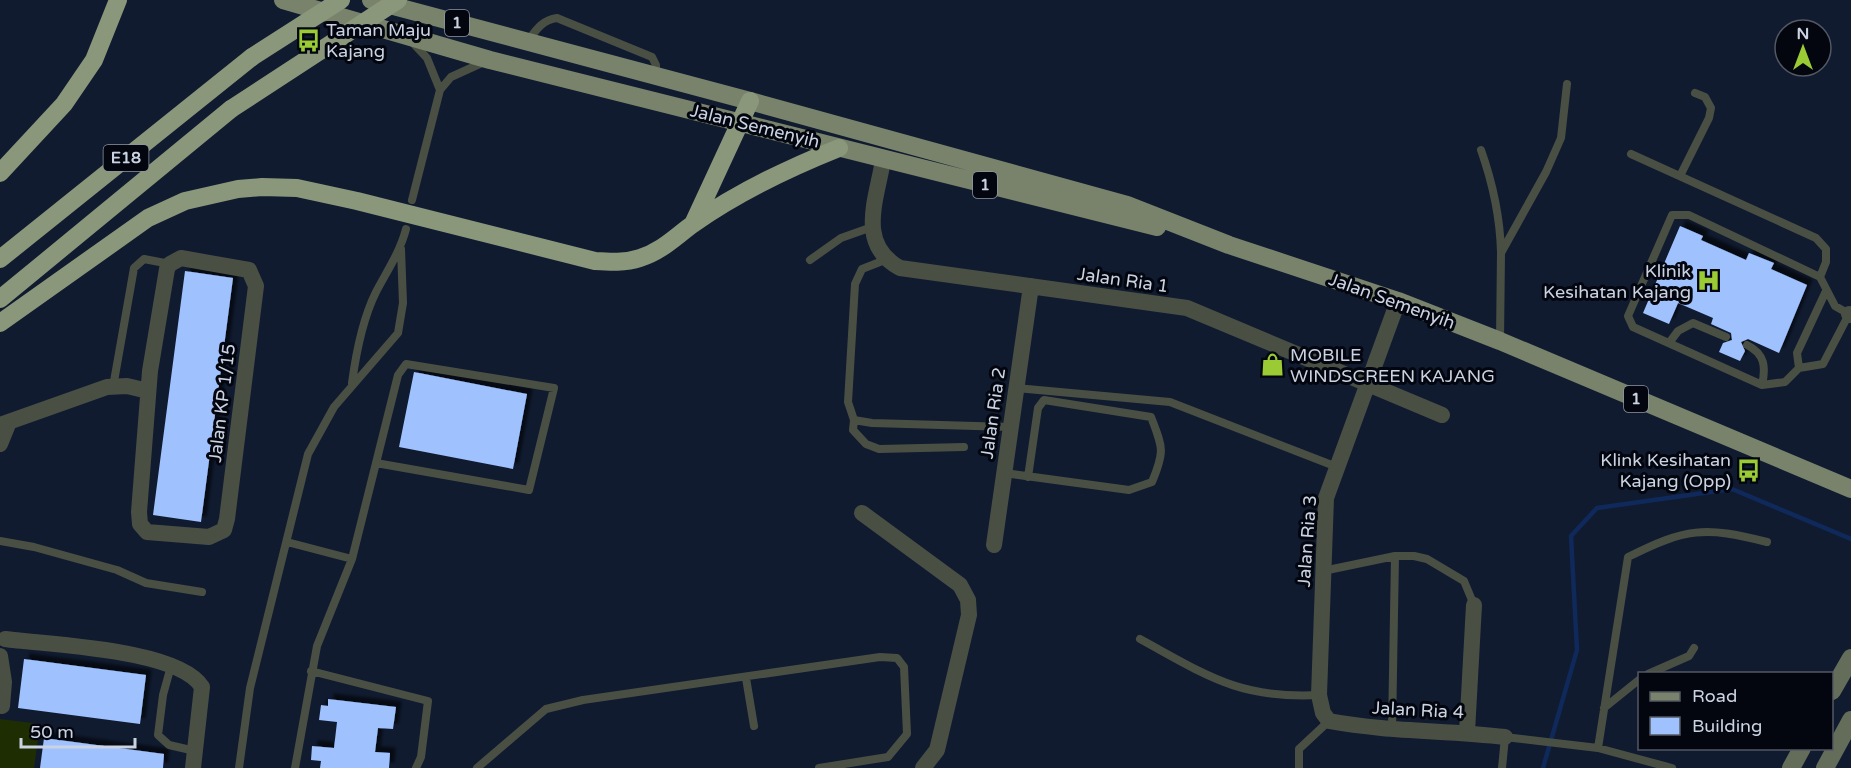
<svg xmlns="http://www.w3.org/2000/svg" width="1851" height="768" font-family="'Varela Round',sans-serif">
<defs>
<filter id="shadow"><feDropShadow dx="5.5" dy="-5.5" stdDeviation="1.5" flood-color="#0009"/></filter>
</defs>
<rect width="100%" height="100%" fill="#101b30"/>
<!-- green -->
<path fill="#1f2d02" d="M0 719 40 724 34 768H0Z"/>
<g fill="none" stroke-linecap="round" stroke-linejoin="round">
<!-- stream -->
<path stroke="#10295b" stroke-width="4.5" d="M1543 768 1577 650 1571 536 1597 508 1732 489 1851 539"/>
</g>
<!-- building -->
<path fill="#9fc1fe" filter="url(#shadow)" d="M1680 226 1703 236 1701 240 1746 260 1749 253 1774 263 1771 269 1807 285 1779 353 1748 339 1741 342 1745 351 1740 361 1719 352 1723 343 1732 340 1731 333 1711 324 1713 318 1678 303 1669 324 1643 313Z
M185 271 233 278 201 522 153 515Z
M414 372 527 394 513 469 399 447Z
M24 659 146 675 140 724 18 708Z
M328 699 396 707 393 729 378 728 375 752 390 753 389 768H320L321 761 311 760 312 746 334 748 337 722 319 720 321 705 328 706Z
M44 738 164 754 163 768H40Z"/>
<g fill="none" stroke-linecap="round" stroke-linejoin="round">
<!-- lane -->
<path stroke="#4a4f44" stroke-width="8" d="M412 42 427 58 440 90
M527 42C536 30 542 20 557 18L652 57 656 65V76
M1481 150C1493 184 1500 216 1501 252
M1631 154 1816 238 1826 249V262L1820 277
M1680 176 1709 118 1711 108 1705 97 1695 93
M412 200 440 90 451 77 484 62
M1672 215H1689L1820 277 1835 306 1849 314 1823 364 1799 368 1785 382 1762 385 1633 327 1628 316Z
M810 260 841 238 872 227
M885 260 862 269 855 284 848 402 854 420 872 423 1010 427
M1500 341 1501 253 1546 172 1561 138 1567 84
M1669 343 1678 331 1693 323 1726 337
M1747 345C1765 354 1766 367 1762 385
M1799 368 1797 353 1826 291
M352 383C356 353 362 320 376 292 387 271 400 252 406 229
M113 387 134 268 144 259 170 264
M1016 388 1170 402 1337 467
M854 420 853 430 866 444 879 449 964 447
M1004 473 1129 490 1152 482C1165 451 1163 448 1151 417L1044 400 1038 408 1028 477
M0 541 34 547 117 570 146 583 202 592
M287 542 352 559 376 463 529 490 554 388 406 364 398 375 376 463
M1323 571 1395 556H1414L1427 559 1464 581 1474 605
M1140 639C1208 676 1239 699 1319 695
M171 666 163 695 158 735 169 745 195 751
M311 671 428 701 421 757 416 768
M1648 674 1689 656 1694 648
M746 678 754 726
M1604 708 1640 679
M1392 730 1395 556
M1598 748 1628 557C1686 528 1704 526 1767 542
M239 768 250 688 308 454 334 407 398 333 403 303 401 249
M295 768 317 646 352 559
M477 768 546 709 583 700 880 657 897 658 904 667 907 734 888 757 819 768
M1299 768V749L1329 721
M1502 768 1505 737 1598 748 1672 768"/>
<!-- street -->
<path stroke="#4a4f44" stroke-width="16" d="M883 160C877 199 856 244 900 268L1187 308 1442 415
M181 258 249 270 256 286 227 519 224 530 209 537 147 532 140 524 139 512 150 371 167 269 170 264Z
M1398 301 1326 498 1319 695 1323 713 1329 721C1388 732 1446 730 1505 737
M1849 314 1851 315
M0 425 107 387 127 386 148 391
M0 444 9 422
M862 513 960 585 968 600 969 615 937 750 923 768
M994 545 1031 286
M5 639C50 645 179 649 202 687L193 768
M0 656 4 682 2 706
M1467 732 1474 605"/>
<!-- secondary -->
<path stroke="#646c5a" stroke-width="18" d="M1832 691 1851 658
M1791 768 1802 748
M1825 768 1851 720"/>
<!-- primary -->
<path stroke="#79836b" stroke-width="18" d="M283 0 490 60 1157 227
M371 0 750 101 1127 205 1229 245 1398 301 1500 341 1851 489"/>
<!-- highway -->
<path stroke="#8b977a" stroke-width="18" d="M0 173 64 104 94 60 118 0
M693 224 750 101
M0 259 252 57
M0 299 231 109
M0 323 148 218 185 201 238 189 262 187 297 188 357 201 595 261C610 262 625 263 640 258 662 251 675 237 693 224 738 192 789 168 839 148"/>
<!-- highway-bridge -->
<path stroke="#8b977a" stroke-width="18" d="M252 57 341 0
M231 109 398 0"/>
</g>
<!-- icons -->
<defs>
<symbol id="bus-bare" viewBox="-9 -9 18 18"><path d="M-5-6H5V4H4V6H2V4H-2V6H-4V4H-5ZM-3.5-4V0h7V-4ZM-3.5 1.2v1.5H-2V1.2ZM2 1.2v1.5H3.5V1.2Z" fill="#9acb34" stroke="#03060f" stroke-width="2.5" paint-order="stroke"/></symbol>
<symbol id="hospital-bare" viewBox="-9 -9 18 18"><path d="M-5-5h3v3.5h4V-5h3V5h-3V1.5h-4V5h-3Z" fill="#9acb34" stroke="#03060f" stroke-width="2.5" paint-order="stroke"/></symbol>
<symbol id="shop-bare" viewBox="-9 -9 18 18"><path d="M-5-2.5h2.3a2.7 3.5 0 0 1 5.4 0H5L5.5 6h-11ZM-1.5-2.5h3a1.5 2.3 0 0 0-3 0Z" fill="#9acb34" stroke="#03060f" stroke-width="2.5" paint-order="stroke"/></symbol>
</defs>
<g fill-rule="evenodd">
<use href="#bus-bare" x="292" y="24" width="33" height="33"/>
<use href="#hospital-bare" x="1692" y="264" width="33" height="33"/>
<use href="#shop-bare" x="1256" y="348" width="33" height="33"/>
<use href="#bus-bare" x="1732" y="454" width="33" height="33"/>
</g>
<g text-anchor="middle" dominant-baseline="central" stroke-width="6" stroke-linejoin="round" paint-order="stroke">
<!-- shield labels -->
<g fill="#03060f" stroke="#8f96a3" stroke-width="1.5">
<rect x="445" y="10" width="24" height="26" rx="4.5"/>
<rect x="103.5" y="145" width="45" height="26" rx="4.5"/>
<rect x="973" y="172" width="24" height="26" rx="4.5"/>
<rect x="1624" y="386" width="24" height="26" rx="4.5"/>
</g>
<g font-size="16" font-weight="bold" fill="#cbd3e2">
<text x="457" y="23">1</text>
<text x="126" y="158">E18</text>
<text x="985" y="185">1</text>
<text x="1636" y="399">1</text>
</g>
<!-- poi labels -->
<g font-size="18" fill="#cbd3e2" stroke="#03060f" text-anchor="start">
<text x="326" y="30">Taman Maju<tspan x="326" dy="21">Kajang</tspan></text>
<text x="1691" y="271" text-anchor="end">Klinik<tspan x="1691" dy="21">Kesihatan Kajang</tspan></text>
<text x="1290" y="355">MOBILE<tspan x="1290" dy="21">WINDSCREEN KAJANG</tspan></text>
<text x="1731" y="460" text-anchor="end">Klink Kesihatan<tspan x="1731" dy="21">Kajang (Opp)</tspan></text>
</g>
<!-- street labels -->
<g font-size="18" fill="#cbd3e2" stroke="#03060f">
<text transform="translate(755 126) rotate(14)">Jalan Semenyih</text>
<text transform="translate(1123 280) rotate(8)">Jalan Ria 1</text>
<text transform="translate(1392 301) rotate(20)">Jalan Semenyih</text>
<text transform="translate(222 403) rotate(-83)">Jalan KP 1/15</text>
<text transform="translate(993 413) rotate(-82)">Jalan Ria 2</text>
<text transform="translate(1307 541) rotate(-86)">Jalan Ria 3</text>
<text transform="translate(1418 710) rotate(3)">Jalan Ria 4</text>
</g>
</g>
<!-- legend -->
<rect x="1638" y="672" width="195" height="78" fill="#03060f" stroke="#535863" stroke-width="1.5"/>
<rect x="1650" y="692" width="30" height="9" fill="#79836b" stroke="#535863" stroke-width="1.5"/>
<text x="1692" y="702" font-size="18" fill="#cbd3e2">Road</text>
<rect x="1650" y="717" width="30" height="18" fill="#9fc1fe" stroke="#535863" stroke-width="1.5"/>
<text x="1692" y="732" font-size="18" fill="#cbd3e2">Building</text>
<!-- north arrow -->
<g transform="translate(1803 48)"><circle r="28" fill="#03060f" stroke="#535863" stroke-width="1.5"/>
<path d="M0-4.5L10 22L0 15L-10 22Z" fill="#9acb34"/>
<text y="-9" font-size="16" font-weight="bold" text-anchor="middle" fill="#cbd3e2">N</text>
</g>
<!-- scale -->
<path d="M21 738v9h114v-9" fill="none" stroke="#cbd3e2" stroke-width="3"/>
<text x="30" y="738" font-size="18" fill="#cbd3e2" stroke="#03060f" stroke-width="4.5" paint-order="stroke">50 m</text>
</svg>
